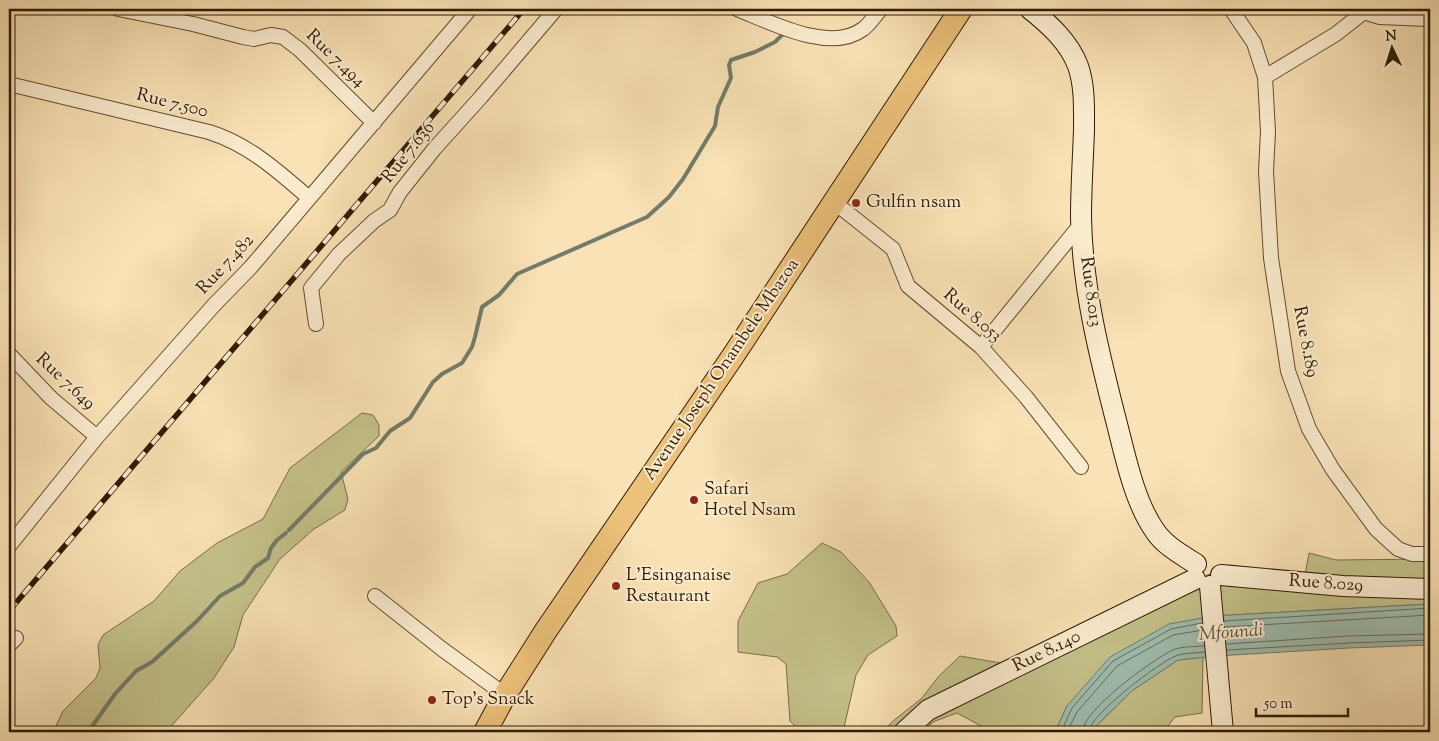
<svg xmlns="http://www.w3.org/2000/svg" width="1439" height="741" font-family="'Sorts Mill Goudy',serif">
<rect width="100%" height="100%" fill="#f9e2b5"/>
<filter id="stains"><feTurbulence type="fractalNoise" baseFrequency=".004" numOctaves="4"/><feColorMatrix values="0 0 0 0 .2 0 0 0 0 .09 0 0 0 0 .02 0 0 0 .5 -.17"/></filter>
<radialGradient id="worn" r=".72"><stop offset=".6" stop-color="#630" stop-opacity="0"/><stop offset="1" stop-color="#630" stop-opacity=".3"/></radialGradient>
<!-- green -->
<path fill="#c4c189" stroke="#7a6e45" d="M362 413 373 415 379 425V436L341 472 348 499 345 510 314 529 280 559 243 615 234 647 214 678 166 732H53L63 711 96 678 100 668 98 645 103 635 154 601 180 571 217 543 263 519 290 468Z
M822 543 841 552 869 582 896 626 897 636 868 655 856 675 843 732H806L799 730 790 721 786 664 777 657 738 652V621L758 583 787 574Z
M1309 553 1336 560 1430 559V604L1213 616 1067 706 1055 732H985L981 726 957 713 935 721 920 732H882L893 721 921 699 939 676 960 656 1018 666 1156 598 1230 565 1305 575Z
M1203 657 1202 713 1175 717 1163 732H1093L1095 727 1133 690 1178 660Z"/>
<!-- water -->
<path fill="#9ebdaf" stroke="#727c69" d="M1430 604V645L1349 648 1217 656 1178 660 1133 690 1095 727 1093 732H1055L1067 706 1110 657 1169 624 1213 616Z"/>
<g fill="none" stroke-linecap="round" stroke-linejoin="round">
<!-- shore -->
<path stroke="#666c58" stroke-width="1" d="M1224 621 1430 608
M1225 627 1430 615
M1226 644 1349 636 1430 634
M1227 650 1349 643 1430 640
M1061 732 1072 708 1113 661 1171 629 1202 623
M1067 732 1077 712 1117 666 1173 635 1203 630
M1082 732C1083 710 1152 660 1173 650 1182 646 1195 647 1204 646
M1088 732C1090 715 1160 661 1178 655 1186 653 1196 653 1205 652"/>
<!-- stream -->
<path stroke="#727c69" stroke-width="4" d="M289 530 363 454 376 448 390 431 410 418 433 382 442 374 462 363 472 347 475 337 482 307 499 295 517 274 647 217 669 197 683 179 715 126 718 107 731 78 729 65 731 60 755 52 775 42 784 33
M88 732 115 694 136 671 152 662 197 621 220 596 243 583 255 567 268 558 271 548 277 540 286 533"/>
<defs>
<path id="street" d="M118 9 193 24 243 37 254 39 271 35 283 37 300 50 374 123
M737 9C770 22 830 54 863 29 870 24 875 15 881 9
M1231 9 1254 43 1265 77 1268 132 1266 171 1271 258 1288 371 1309 429 1333 470 1376 529 1398 549 1412 554H1430
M1265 77 1336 34 1364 12 1380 17 1428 19 1430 21
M9 84 209 132C248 144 278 171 309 198
M834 202 893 249 908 286 981 347 1026 397 1081 467
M316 324 311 288 339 254 374 221 390 210 400 192 435 148 481 97 556 9
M981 347 1081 224
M9 354 51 398 97 437
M9 546 97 437 214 305 251 267 470 9
M375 596 442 649 505 695
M9 645 16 638"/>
<path id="secondary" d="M1030 9C1049 24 1069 42 1078 66 1085 86 1084 109 1084 130 1083 159 1081 188 1081 217 1082 289 1101 362 1119 432 1127 464 1136 504 1155 531 1164 545 1182 555 1196 564
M1221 575 1343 586 1430 589
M1210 586 1223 732
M904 732 928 710 1195 579"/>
<path id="primary" d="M485 732 505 695 545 632 735 353 961 9"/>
</defs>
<!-- street casing -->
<use href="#street" stroke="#624d2e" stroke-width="16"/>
<!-- secondary casing -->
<use href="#secondary" stroke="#2f1b01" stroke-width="22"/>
<!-- primary casing -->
<use href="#primary" stroke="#2f1b01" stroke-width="24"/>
<!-- street -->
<use href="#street" stroke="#fbeccf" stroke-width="14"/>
<!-- secondary -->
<use href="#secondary" stroke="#fbeccf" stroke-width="20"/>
<!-- primary -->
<use href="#primary" stroke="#ecc17a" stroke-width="22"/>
<defs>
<path id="rail" d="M9 611 524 9"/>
</defs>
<!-- rail casing -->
<use href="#rail" stroke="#2f1b01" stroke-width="5.5"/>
<!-- rail -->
<use href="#rail" stroke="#fbeccf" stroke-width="4" stroke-dasharray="11" stroke-linecap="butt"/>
</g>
<!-- markers -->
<g fill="#8f2418" stroke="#fbeccf" stroke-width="2">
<circle cx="856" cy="203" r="5"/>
<circle cx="694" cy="500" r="5"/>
<circle cx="616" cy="586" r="5"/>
<circle cx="432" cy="700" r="5"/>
</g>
<g text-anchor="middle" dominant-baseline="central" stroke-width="4" stroke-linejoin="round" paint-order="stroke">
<!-- street labels -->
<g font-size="18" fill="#2f1b01" stroke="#fbeccf">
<text transform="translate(335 59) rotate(44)">Rue 7.494</text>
<text transform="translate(172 104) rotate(14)">Rue 7.500</text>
<text transform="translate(409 153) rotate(-51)">Rue 7.636</text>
<text transform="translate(226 265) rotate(-47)">Rue 7.482</text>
<text transform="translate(1090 292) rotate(82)">Rue 8.013</text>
<text transform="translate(972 316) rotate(41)">Rue 8.053</text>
<text transform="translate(1305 342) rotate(79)">Rue 8.189</text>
<text transform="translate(722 370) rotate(-56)">Avenue Joseph Onambele Mbazoa</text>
<text transform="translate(65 382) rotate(43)">Rue 7.649</text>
<text transform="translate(1326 584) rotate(4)">Rue 8.029</text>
<text transform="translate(1047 652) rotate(-26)">Rue 8.140</text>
</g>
<!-- poi labels -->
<g font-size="18" fill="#2f1b01" stroke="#fbeccf" text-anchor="start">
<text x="866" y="203">Gulfin nsam</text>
<text x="704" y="490">Safari<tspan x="704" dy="21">Hotel Nsam</tspan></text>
<text x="626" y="576">L'Esinganaise<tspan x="626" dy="21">Restaurant</tspan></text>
<text x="442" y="700">Top's Snack</text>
</g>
<!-- water labels -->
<g font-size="19" font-style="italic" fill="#56543e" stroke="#fbeccf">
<text transform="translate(1231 633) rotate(-4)">Mfoundi</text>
</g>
</g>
<!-- margin -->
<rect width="1439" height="741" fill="none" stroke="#f9e2b5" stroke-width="30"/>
<rect x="10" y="10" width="1419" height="721" fill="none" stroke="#2f1b01" stroke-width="2.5"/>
<rect x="15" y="15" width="1409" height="711" fill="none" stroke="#2f1b01"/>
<!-- north arrow -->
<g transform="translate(1392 48) rotate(356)" stroke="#fbeccf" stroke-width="4" paint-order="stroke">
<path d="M0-4L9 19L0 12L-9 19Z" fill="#2f1b01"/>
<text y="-8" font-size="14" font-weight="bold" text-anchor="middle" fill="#2f1b01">N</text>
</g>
<!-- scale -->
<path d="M1256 708v8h92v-8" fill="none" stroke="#2f1b01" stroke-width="2.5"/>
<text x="1264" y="708" font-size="15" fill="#2f1b01" stroke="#fbeccf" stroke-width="4" paint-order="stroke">50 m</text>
<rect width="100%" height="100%" filter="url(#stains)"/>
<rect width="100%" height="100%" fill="url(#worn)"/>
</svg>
